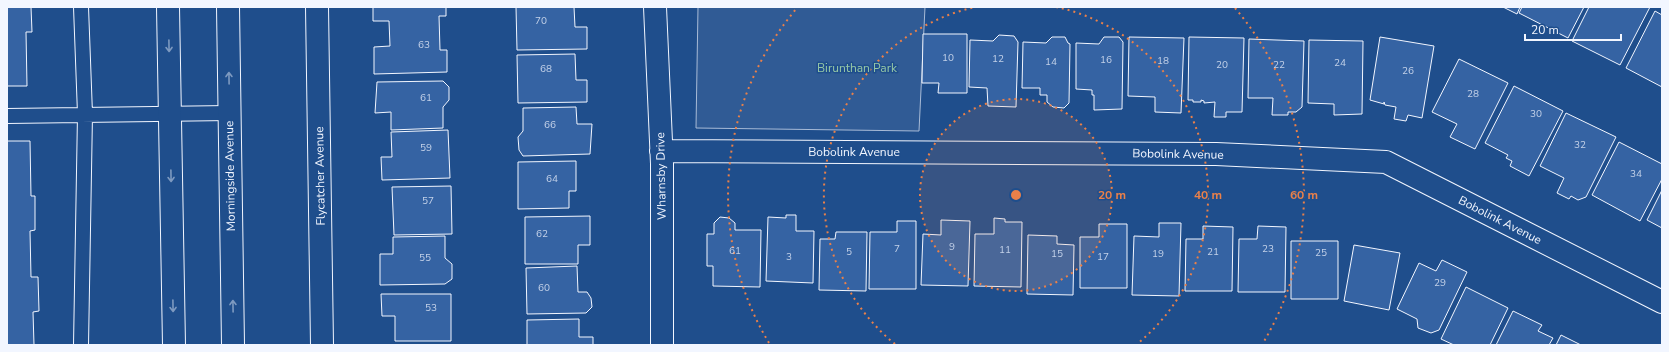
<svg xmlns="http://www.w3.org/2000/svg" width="1669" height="352" font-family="'Nunito Sans',sans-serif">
<rect width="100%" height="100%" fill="#1f4e8c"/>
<!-- built -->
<path fill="#305b95" stroke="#a8bbd7" d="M698 7H925L919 131 696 128Z"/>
<!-- building -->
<path fill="#3563a3" stroke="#f2f6ff" d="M7 7H31L32 32H26L27 86H7Z
M373 7H446V16H439L440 50H447V72L374 74V47L390 46 389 21H373Z
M516 7H574L575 27H587V49L517 50Z
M1503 7H1520L1517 14Z
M1522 7H1584L1568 38 1519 13Z
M1589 7H1650L1620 65 1572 41Z
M1655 11 1662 15V87L1626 68Z
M923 34H967V93H938L939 83H922Z
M999 35 1014 36 1018 42 1016 107 988 106 987 88 969 87 970 40 993 41Z
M1052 37H1065L1068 43 1070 44 1069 103 1064 108 1053 107 1047 102V95H1040V88H1022L1023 42 1046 43Z
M1104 37H1119L1123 42 1122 109 1094 110V95H1092V90L1076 89V43L1099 44Z
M1129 37 1184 38 1181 113 1155 112V97L1128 96Z
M1189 37 1244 38 1242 112H1226V117H1214L1215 102 1204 103V101L1201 100V102H1193V100H1188Z
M1380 37 1434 46 1422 118 1408 115 1406 121 1394 119 1396 107 1385 105 1384 102V104L1370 100Z
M1249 39 1304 41 1302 107 1296 112H1288V115H1272L1273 98H1248Z
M1309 40 1363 41 1362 114 1334 115V104L1308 103Z
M575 54 576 80H587V102L518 103 517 55Z
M1459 59 1508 83 1475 149 1450 137 1457 124 1432 112Z
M443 81 449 87V100L443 107V128L391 130V112L375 113 377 82Z
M1514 86 1563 111 1529 176 1510 166 1512 161 1506 158 1508 155 1485 143Z
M576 107 577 124H592L590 154 523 156 519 150 518 137 523 131V108Z
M1566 113 1616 137 1586 197 1578 200 1571 196 1569 199 1557 193 1564 178 1540 166Z
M448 130 450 178 382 180 381 157H392L391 132Z
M7 141H30L31 196H35V230L30 231 31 277H38L39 311 33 312 34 345H7Z
M1619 142 1662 164V179L1640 221 1592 195Z
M576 161V191H569V208L518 209V162Z
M451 186 452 234 394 235 392 187Z
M1662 190V228L1647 220Z
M786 215H796V231H814L813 283 766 281 768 217 786 218Z
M590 216V245H578V264H525V217Z
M720 217 729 218 735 223V230H761L760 287 713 286V266H707V234H714V223Z
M994 218 1005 219V222H1022L1021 287 974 286 975 234H994Z
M941 220 970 221 968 286 921 285 923 234 941 235Z
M897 221H916V289H869L870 232H897Z
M1159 223H1181L1179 296 1132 295 1134 236 1159 237Z
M1099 224H1127V288H1080V237H1099Z
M1203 226 1233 227 1232 291H1185L1186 239H1203Z
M1258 226 1286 227 1285 292H1238L1239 239H1257Z
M836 232H867L866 291 819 290 820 239H835Z
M1028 235 1057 236V244L1074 245 1073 295 1027 294Z
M445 236V258L452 264V279L445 284 380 285V254H393V237Z
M1291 241H1338V299H1291Z
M1354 245 1400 253 1389 310 1344 301Z
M1442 260 1467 272 1439 330 1431 333 1418 328 1417 319 1397 309 1419 263 1436 271Z
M577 266 578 292H587L591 298 592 307 586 313 527 314 526 268Z
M1466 287 1508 308 1490 345H1454L1441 339Z
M381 294H451V341H395V316H382Z
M1513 311 1542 325 1538 331 1553 338 1549 345H1496Z
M579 319V337H593V345H527V320Z
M1561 335 1581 345H1556Z"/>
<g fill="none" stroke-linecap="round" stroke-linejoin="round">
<defs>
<path id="service" d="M7 116 229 113
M81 345 85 114 81 7"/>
<path id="minor" d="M317 7 322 345
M655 7 662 164V345
M661 151 1216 154 1386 162 1662 302"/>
<path id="secondary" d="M168 7 174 345
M228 7 233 345"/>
</defs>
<!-- service casing -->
<use href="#service" stroke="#f2f6ff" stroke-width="16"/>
<!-- minor casing -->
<use href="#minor" stroke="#f2f6ff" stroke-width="24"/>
<!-- secondary casing -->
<use href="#secondary" stroke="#f2f6ff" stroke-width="24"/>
<!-- service -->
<use href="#service" stroke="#1f4e8c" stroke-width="14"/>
<!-- minor -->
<use href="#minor" stroke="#1f4e8c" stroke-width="22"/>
<!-- secondary -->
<use href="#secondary" stroke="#1f4e8c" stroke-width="22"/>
</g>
<!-- one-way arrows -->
<defs><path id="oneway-shaft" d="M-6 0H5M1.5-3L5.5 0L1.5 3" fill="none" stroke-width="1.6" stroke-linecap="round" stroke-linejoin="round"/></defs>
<g stroke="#7e9ac0">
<use href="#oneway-shaft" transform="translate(169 46) rotate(89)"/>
<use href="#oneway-shaft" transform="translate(229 78) rotate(-91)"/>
<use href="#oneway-shaft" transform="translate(171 176) rotate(89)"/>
<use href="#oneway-shaft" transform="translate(173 306) rotate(89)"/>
<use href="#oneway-shaft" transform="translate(233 306) rotate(-91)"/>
</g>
<!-- distance rings -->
<circle cx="1016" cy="195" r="96" fill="#ea8049" fill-opacity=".12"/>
<g fill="none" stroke="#ea8049" stroke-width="2" stroke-dasharray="2 4">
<circle cx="1016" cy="195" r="96"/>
<path d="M895 344A192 192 0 0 1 976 7M1056 7A192 192 0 0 1 1137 344"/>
<path d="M769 343A288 288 0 0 1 797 8M1235 8A288 288 0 0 1 1263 343"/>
</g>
<g text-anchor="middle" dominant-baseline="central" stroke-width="3" stroke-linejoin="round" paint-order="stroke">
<!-- number labels -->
<g font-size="10" fill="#c3d1e8">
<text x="541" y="21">70</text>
<text x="424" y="45">63</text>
<text x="948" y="58">10</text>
<text x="998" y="59">12</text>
<text x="1106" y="60">16</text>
<text x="1163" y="61">18</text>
<text x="1051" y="62">14</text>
<text x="1340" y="63">24</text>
<text x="1222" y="65">20</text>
<text x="1279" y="65">22</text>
<text x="546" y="69">68</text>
<text x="1408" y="71">26</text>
<text x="1473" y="94">28</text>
<text x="426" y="98">61</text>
<text x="1536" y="114">30</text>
<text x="550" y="125">66</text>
<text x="1580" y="145">32</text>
<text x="426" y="148">59</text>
<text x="1636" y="174">34</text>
<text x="552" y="179">64</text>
<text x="428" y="201">57</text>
<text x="542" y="234">62</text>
<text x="952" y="247">9</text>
<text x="897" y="249">7</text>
<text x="1268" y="249">23</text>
<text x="1005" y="250">11</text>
<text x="735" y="251">61</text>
<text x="849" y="252">5</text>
<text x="1213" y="252">21</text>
<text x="1321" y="253">25</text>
<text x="1057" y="254">15</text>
<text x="1158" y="254">19</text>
<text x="789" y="257">3</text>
<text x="1103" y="257">17</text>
<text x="425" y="258">55</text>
<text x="1440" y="283">29</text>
<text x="544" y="288">60</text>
<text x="431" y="308">53</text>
</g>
<!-- park labels -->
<g font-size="12" fill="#97c8a6" stroke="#1f4e8c">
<text x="857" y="68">Birunthan Park</text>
</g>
<!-- street labels -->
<g font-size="12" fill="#f2f6ff" stroke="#1f4e8c">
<text x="854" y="152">Bobolink Avenue</text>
<text transform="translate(1178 154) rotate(1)">Bobolink Avenue</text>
<text transform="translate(230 176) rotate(-91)">Morningside Avenue</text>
<text transform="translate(320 176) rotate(-91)">Flycatcher Avenue</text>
<text transform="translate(661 176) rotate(-91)">Wharnsby Drive</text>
<text transform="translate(1500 220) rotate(27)">Bobolink Avenue</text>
</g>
</g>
<circle cx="1016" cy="195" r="6" fill="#ea8049" stroke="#1f4e8c" stroke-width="2"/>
<g font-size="12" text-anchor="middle" font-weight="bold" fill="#ea8049" stroke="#1f4e8c" stroke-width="3" stroke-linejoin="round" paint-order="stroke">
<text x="1112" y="199">20 m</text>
<text x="1208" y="199">40 m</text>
<text x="1304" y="199">60 m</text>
</g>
<!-- border -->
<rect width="1669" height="352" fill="none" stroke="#f2f6ff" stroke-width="16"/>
<!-- scale -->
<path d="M1525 34v6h96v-6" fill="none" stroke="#f2f6ff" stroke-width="2"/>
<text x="1531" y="34" font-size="12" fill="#f2f6ff" stroke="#1f4e8c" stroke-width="3" paint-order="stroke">20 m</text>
</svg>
